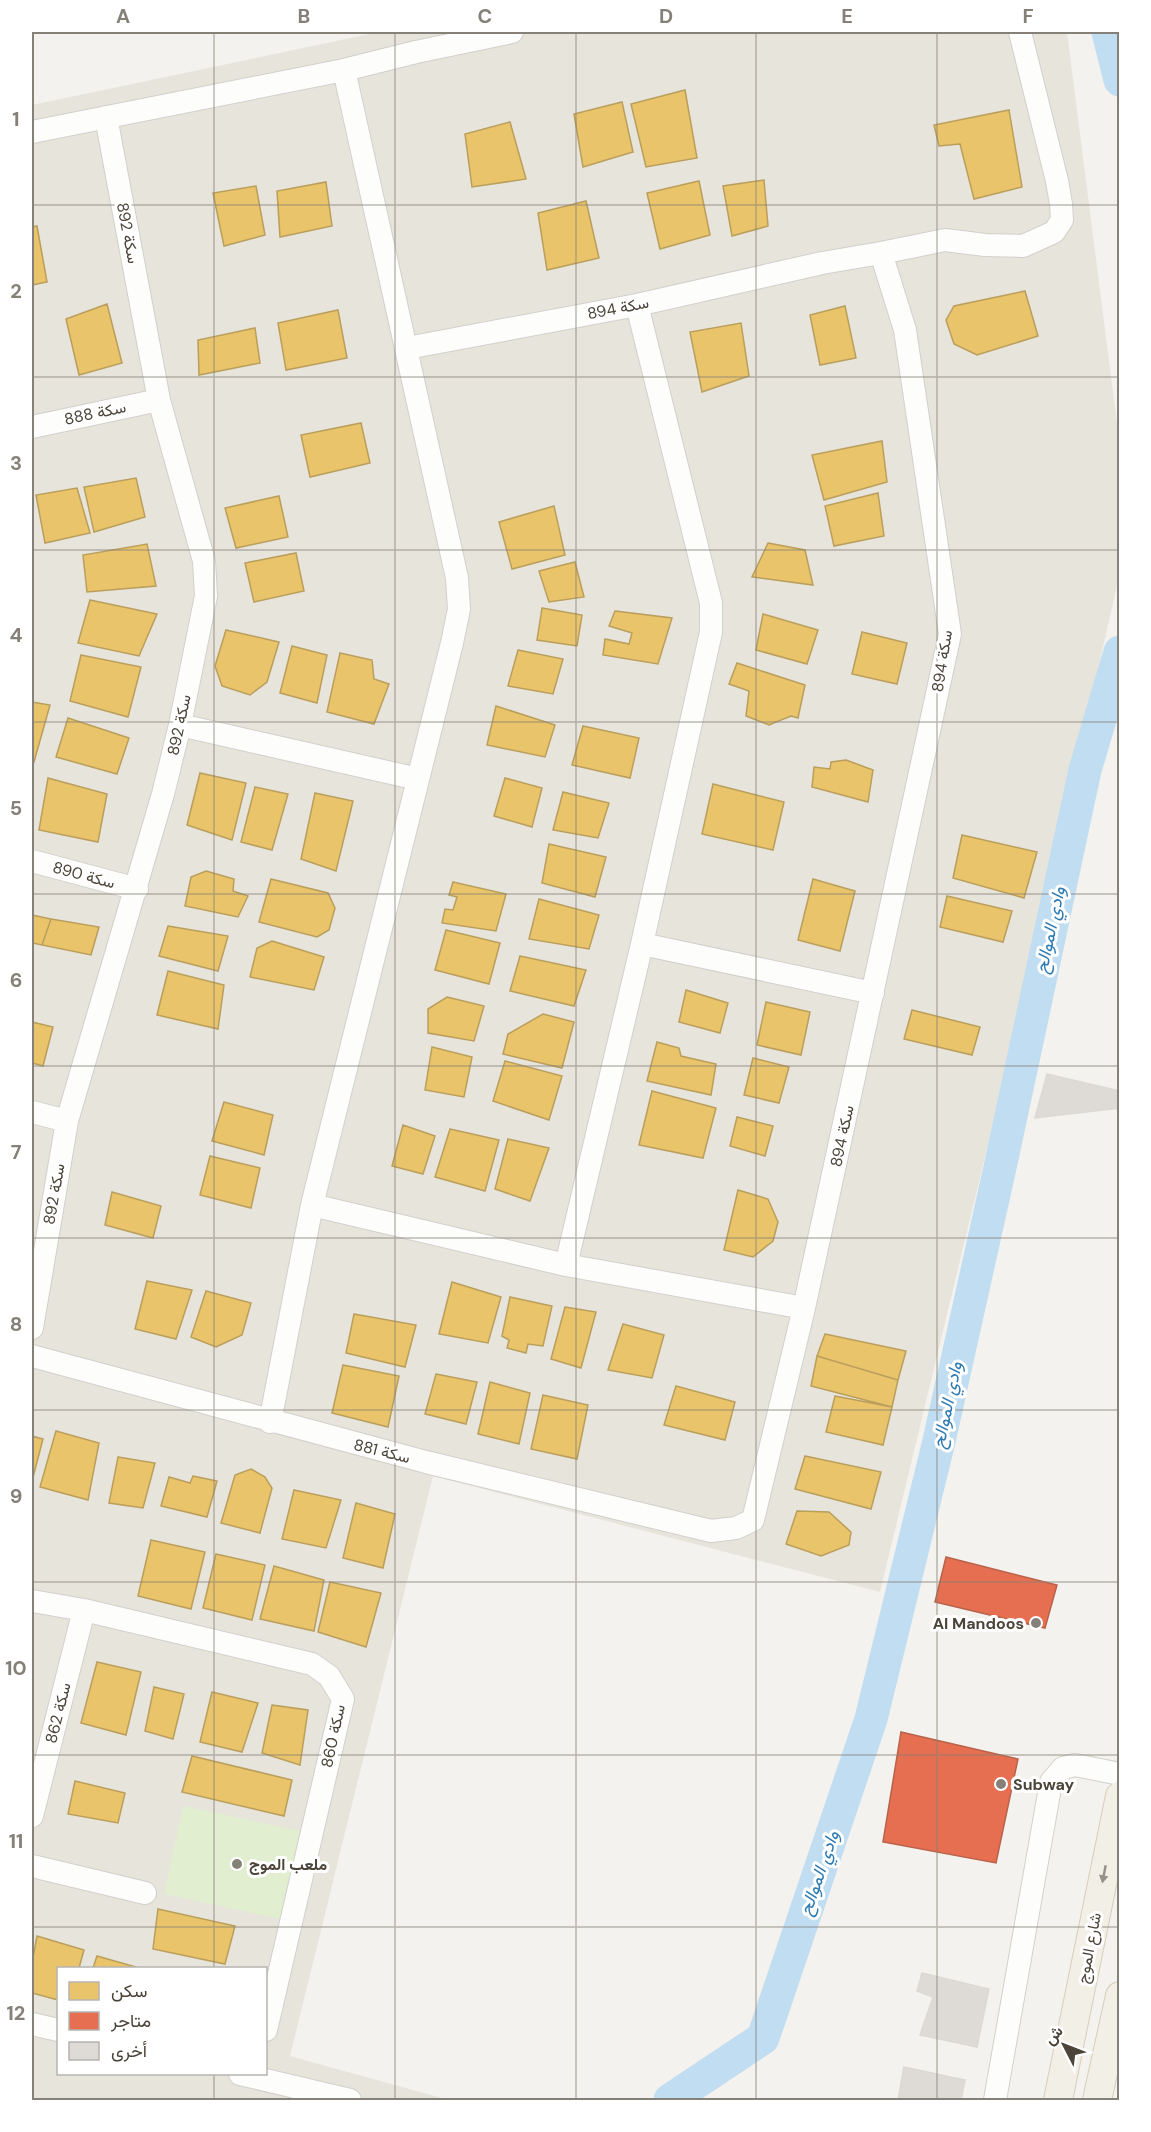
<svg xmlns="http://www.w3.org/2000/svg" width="1151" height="2132" font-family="'DM Sans',Vazirmatn,sans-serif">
<rect width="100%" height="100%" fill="#f4f2ee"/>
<!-- residential -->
<path fill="#e7e4dc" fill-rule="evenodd" d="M379 32H1067L1118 431 1119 577 1012 1045 880 1592 433 1476 290 2056 449 2100H32V105ZM58 1968H266V2074H58Z"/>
<!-- green -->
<path fill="#e1eecf" d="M183 1806 314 1834 295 1922 164 1894Z"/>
<!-- homes -->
<path fill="#e9c46a" stroke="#ba9e5b" stroke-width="1.5" d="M685 90 697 158 646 167 631 104Z
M622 102 633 152 583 167 574 114Z
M1009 110 1022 187 974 199 960 144 939 146 934 125Z
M510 122 526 179 472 187 465 134Z
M764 180 768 226 732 236 723 186Z
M699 181 710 235 660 249 647 193Z
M326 182 332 226 280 237 277 191Z
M256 186 265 235 224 246 213 193Z
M586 201 599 258 547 270 538 213Z
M37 226 47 282 32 285V227Z
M1025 291 1038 336 977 355 954 344 946 320 954 306Z
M107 304 122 363 79 375 66 319Z
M845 306 856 358 820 365 810 315Z
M338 310 347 358 286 370 278 323Z
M741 323 749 376 702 392 690 332Z
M255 328 260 363 199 375 198 340Z
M361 423 370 463 310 477 301 435Z
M882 441 887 482 824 500 812 455Z
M136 478 145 517 94 532 84 487Z
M77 488 90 533 45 543 36 495Z
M878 493 884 536 834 546 825 506Z
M279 496 288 537 236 548 225 508Z
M554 506 565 555 512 569 499 522Z
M768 543 805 550 813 585 752 577Z
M147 544 156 586 87 592 83 555Z
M296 553 304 591 254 602 245 563Z
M575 562 584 597 549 602 539 571Z
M90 600 157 614 139 656 78 643Z
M542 608 582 615 577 646 537 640Z
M615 611 672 618 658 664 603 655 605 639 629 644 632 633 609 626Z
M763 614 818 630 807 664 756 650Z
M226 630 279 642 267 682 250 695 222 686 215 666Z
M862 632 907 643 897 684 852 674Z
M292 646 327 655 317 703 280 693Z
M518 650 563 659 553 694 508 686Z
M340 653 372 660 374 679 389 684 374 724 327 712Z
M81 655 141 667 128 717 70 701Z
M737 663 805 685 798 718 791 716 769 725 746 716 749 691 729 684Z
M32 702 50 705 34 762 32 761Z
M496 706 555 725 545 757 487 745Z
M68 718 129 738 117 774 56 757Z
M583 726 639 738 630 778 572 765Z
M846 760 873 770 868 802 812 787 814 767 830 769 831 762Z
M200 773 246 783 232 840 187 825Z
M48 778 107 794 98 842 39 830Z
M505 778 542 788 532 827 494 816Z
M713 784 784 802 773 850 702 834Z
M255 787 288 794 272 850 241 842Z
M563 792 609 803 598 838 553 830Z
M315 793 353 801 336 871 301 859Z
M962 835 1037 852 1024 898 953 878Z
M549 844 606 857 595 897 542 883Z
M206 871 234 879 233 891 248 896 238 917 185 906 191 877Z
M271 879 328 893 335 908 329 930 317 937 259 922Z
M813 879 855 891 840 951 798 940Z
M453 882 506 894 496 931 442 923 445 909 453 910 457 897 449 895Z
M947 896 1012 911 1003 942 940 927Z
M539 899 599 915 589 949 529 939Z
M32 915 51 919 42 945 32 943Z
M51 919 99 927 91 955 42 945Z
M168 926 228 936 218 971 159 956Z
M446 930 500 943 489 984 435 970Z
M272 941 324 957 314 990 250 977 257 948Z
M520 956 586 970 574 1006 510 991Z
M168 971 224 985 218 1029 157 1015Z
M686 990 728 1003 720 1033 679 1022Z
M447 997 484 1006 474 1041 428 1033V1009Z
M766 1002 810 1012 801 1055 757 1045Z
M912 1010 980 1027 972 1055 904 1039Z
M543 1014 574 1022 562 1068 503 1054 508 1034Z
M32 1022 53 1027 43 1066 32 1063Z
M657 1042 679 1048 681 1056 716 1064 711 1095 647 1081Z
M432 1047 472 1057 464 1097 425 1090Z
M753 1058 789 1067 779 1103 744 1095Z
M505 1061 562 1076 549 1120 493 1101Z
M652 1091 716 1108 703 1158 639 1145Z
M224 1102 273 1115 264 1155 212 1141Z
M737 1117 773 1126 765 1156 730 1146Z
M403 1125 435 1136 423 1174 392 1166Z
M450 1129 499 1140 485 1191 435 1177Z
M508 1139 549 1148 530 1201 495 1189Z
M210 1156 260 1168 251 1208 200 1195Z
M738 1190 768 1199 778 1222 773 1241 753 1257 724 1250Z
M112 1192 161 1206 153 1238 105 1225Z
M147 1281 192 1290 176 1339 135 1329Z
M452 1282 501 1297 488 1343 439 1334Z
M206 1291 251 1303 242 1335 216 1347 191 1337Z
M510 1297 552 1306 543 1346 528 1344 526 1353 507 1348 509 1340 502 1336Z
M565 1307 596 1312 581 1368 551 1359Z
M354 1314 416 1325 405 1367 346 1353Z
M623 1324 664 1335 652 1378 608 1370Z
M825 1334 906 1351 898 1380 817 1356Z
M817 1356 898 1380 892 1407 811 1386Z
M343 1365 399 1376 388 1427 332 1413Z
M436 1374 477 1382 466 1424 425 1414Z
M490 1382 530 1393 519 1444 478 1434Z
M676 1386 735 1402 725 1440 664 1425Z
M543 1395 588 1405 577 1459 531 1449Z
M835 1396 892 1407 883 1445 826 1432Z
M56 1431 99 1443 88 1500 40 1487Z
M32 1436 43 1439 32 1481Z
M805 1456 881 1472 871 1509 795 1489Z
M118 1457 155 1463 143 1508 109 1503Z
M251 1469 265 1477 272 1488 260 1533 221 1523 235 1475Z
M193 1476 217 1481 207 1517 161 1506 169 1477 190 1483Z
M294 1490 341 1500 326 1548 282 1539Z
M356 1503 395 1514 383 1568 343 1558Z
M797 1511 829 1512 851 1532 849 1545 821 1556 786 1544Z
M151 1540 205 1552 191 1609 138 1596Z
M216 1554 265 1565 252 1620 203 1608Z
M274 1566 324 1580 314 1631 260 1619Z
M330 1582 381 1593 366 1647 318 1632Z
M97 1662 141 1672 126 1735 81 1723Z
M154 1687 184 1694 173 1739 145 1731Z
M212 1692 258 1703 242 1752 200 1742Z
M272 1705 308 1710 300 1765 262 1753Z
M192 1756 292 1780 284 1816 182 1792Z
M75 1781 125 1793 118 1823 68 1814Z
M158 1909 235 1926 225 1964 153 1949Z
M37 1936 84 1950 79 1968H58V2000L32 1993V1963Z
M97 1956 136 1967V1968H93Z"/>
<!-- shops -->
<path fill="#e76f51" stroke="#b8624a" stroke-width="1.5" d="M946 1557 1057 1585 1045 1628 935 1602Z
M901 1732 1018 1759 996 1863 883 1842Z"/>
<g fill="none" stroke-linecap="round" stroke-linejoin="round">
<!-- river -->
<path stroke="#c0ddf1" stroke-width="33" d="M1108 32 1120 80
M670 2100 763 2038 871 1719 939 1441 1001 1163 1085 770 1120 652"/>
</g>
<!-- building -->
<path fill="#dedbd6" stroke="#dcd9d4" stroke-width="1.5" d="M1047 1074 1120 1091V1108L1035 1118Z
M922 1973 989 1989 977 2047 920 2035 933 1997 917 1991Z
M904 2067 965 2080 961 2100H898Z"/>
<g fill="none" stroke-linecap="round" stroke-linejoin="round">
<defs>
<path id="minor" d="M32 132 344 70
M881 253 945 240 985 245 1023 246 1054 232 1062 220 1061 204 1057 181 1020 32
M32 427 159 400
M180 725 418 779
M32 861 137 889
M642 944 873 993
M32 1112 67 1121
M312 1205 566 1265 804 1308
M566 1265 642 944 711 632V603L637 305
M32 1328 67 1121 163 794 180 725 206 596 204 561 159 400 106 117
M32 1356 426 1462 711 1531 736 1528 753 1520 804 1308 950 634 905 330 881 253 822 263 637 305 407 348
M270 1422 312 1205 452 643 459 609 457 578 344 70 416 52 512 32
M32 1601 84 1610 312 1664 329 1676 343 1699 266 2030
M32 1816 84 1610
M32 1866 145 1893
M32 2024 58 2030
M240 2074 350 2100
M995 2100 1051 1782 1063 1768 1075 1765 1120 1774"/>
<path id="major" d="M1058 2100 1120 1796
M1097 2100 1120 1996"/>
</defs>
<!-- minor casing -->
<use href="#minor" stroke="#d2d0cb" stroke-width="24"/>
<!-- major casing -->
<use href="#major" stroke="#d6cebb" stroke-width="30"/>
<!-- minor -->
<use href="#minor" stroke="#fdfdfc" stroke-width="22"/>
<!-- major -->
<use href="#major" stroke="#f2efe6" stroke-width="28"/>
</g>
<!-- one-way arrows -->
<defs><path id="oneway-solid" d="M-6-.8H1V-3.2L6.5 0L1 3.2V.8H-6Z" transform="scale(1.5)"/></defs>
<use fill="#969187" href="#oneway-solid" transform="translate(1104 1874) rotate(101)"/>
<!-- grid -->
<path fill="none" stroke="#868178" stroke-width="1.5" stroke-opacity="0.55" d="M214 32V1968M395 32V2100M576 32V2100M756 32V2100M937 32V2100M32 205H1120M32 377H1120M32 550H1120M32 722H1120M32 894H1120M32 1066H1120M32 1238H1120M32 1410H1120M32 1582H1120M32 1755H1120M32 1927H1120M214 2074V2100"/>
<!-- markers -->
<g fill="#868178" stroke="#fff" stroke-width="2">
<circle cx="1036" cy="1623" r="6"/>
<circle cx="1001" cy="1784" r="6"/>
<circle cx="237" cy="1864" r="6"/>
</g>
<g text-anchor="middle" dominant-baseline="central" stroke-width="6" stroke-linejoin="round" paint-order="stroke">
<!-- street labels -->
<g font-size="16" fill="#4b4439" stroke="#fff">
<text transform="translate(128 233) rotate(79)">سكة 892</text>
<text transform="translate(618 308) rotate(-11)">سكة 894</text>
<text transform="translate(95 413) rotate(-12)">سكة 888</text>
<text transform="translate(942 661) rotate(-81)">سكة 894</text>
<text transform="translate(179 725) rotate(-78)">سكة 892</text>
<text transform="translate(84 875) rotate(15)">سكة 890</text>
<text transform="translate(842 1136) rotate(-78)">سكة 894</text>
<text transform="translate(54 1194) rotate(-80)">سكة 892</text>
<text transform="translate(382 1451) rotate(14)">سكة 881</text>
<text transform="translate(58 1713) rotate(-76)">سكة 862</text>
<text transform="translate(333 1736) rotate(-78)">سكة 860</text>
<text transform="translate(1089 1948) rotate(-79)">شارع الموج</text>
</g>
<!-- poi labels -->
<g font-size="16" font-weight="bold" fill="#4b4439" stroke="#fff" text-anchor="start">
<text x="1024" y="1623" text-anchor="end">Al Mandoos</text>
<text x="1013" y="1784">Subway</text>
<text x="249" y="1864">ملعب الموج</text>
</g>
<!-- water labels -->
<g font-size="18" font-style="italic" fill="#2e7ab2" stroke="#fff">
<text transform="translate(1050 930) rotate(-78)">وادي الموالح</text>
<text transform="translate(947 1405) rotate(-78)">وادي الموالح</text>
<text transform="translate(819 1873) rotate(-71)">وادي الموالح</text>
</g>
</g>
<!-- border -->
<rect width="1151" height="2132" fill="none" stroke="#ffffff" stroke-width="66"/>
<!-- legend -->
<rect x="57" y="1967" width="210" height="108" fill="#ffffff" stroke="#b7b4b0" stroke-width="1.5"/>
<rect x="69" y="1982" width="30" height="18" fill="#e9c46a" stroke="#b7b4b0" stroke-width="1.5"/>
<text x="111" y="1997" font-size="18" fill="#4b4439">سكن</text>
<rect x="69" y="2012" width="30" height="18" fill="#e76f51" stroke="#b7b4b0" stroke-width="1.5"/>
<text x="111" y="2027" font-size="18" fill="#4b4439">متاجر</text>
<rect x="69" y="2042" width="30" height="18" fill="#dedbd6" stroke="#b7b4b0" stroke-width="1.5"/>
<text x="111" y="2057" font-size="18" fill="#4b4439">أخرى</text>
<!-- north arrow -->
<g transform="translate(1064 2045) rotate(312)" stroke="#ffffff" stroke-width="4.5" paint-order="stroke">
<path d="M0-4.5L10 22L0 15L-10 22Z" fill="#4b4439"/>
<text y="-9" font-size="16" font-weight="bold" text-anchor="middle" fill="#4b4439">ش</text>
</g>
<rect x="33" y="33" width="1085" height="2066" fill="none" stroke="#868178" stroke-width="2"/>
<g font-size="20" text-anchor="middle" font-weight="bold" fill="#868178">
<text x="123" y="23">A</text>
<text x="304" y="23">B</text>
<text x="485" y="23">C</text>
<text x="666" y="23">D</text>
<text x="847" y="23">E</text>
<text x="1028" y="23">F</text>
<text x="16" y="126">1</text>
<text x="16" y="298">2</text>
<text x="16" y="470">3</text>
<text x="16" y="642">4</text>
<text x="16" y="815">5</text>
<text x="16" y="987">6</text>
<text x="16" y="1159">7</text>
<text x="16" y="1331">8</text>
<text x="16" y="1503">9</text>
<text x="16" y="1675">10</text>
<text x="16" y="1848">11</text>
<text x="16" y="2020">12</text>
</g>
</svg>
